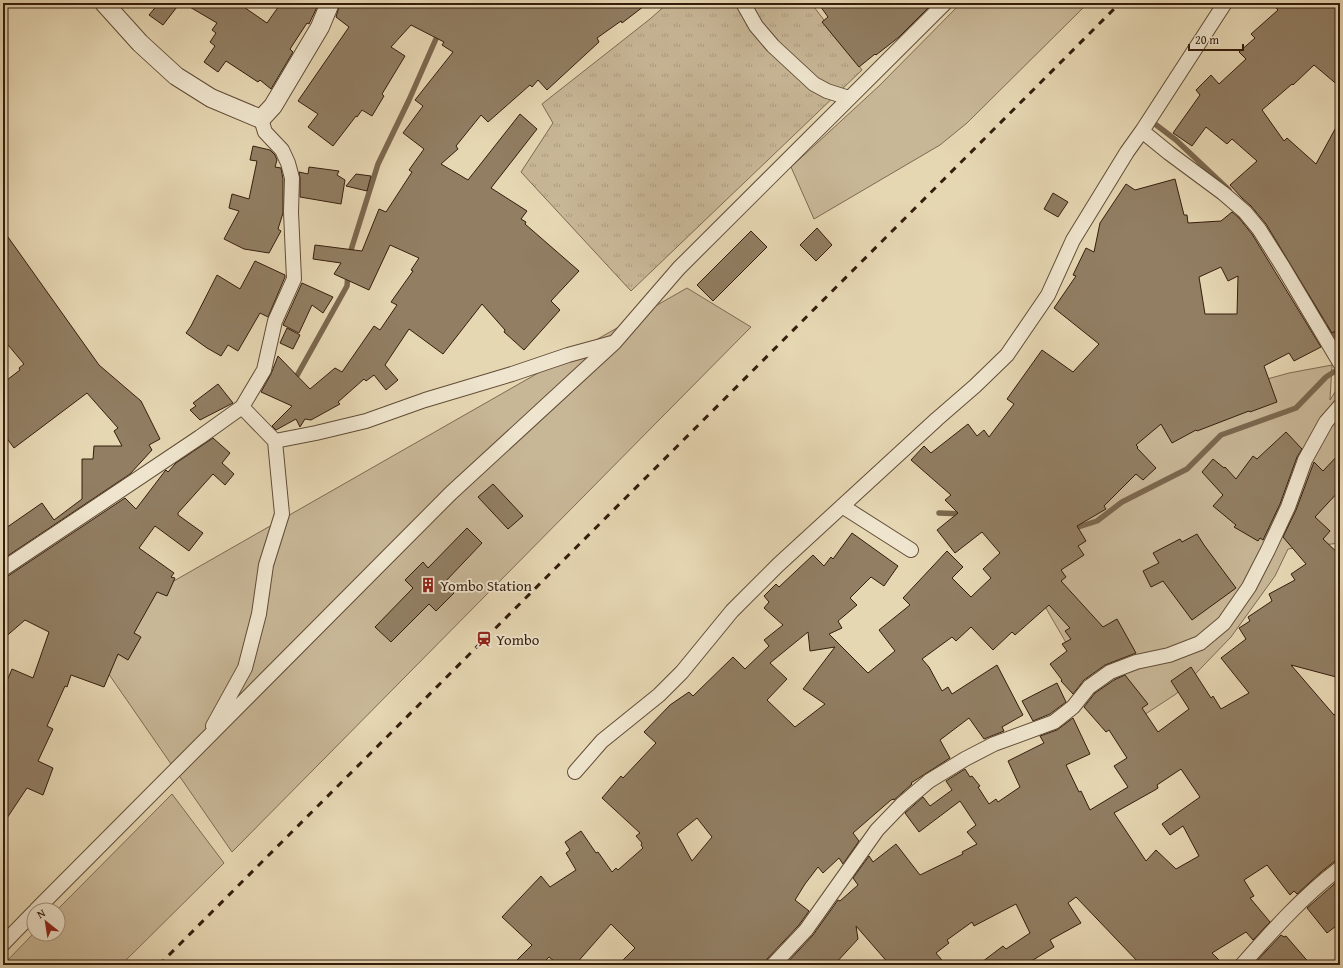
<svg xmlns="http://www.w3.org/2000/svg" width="1343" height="968" font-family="'Gentium Book Plus',serif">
<defs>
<pattern id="park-tufts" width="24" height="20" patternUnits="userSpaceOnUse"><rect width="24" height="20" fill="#c8b797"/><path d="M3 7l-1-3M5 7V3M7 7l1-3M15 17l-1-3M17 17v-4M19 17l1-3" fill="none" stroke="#ac9d81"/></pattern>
</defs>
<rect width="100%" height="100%" fill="#e6d7b3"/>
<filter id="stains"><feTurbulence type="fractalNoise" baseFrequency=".005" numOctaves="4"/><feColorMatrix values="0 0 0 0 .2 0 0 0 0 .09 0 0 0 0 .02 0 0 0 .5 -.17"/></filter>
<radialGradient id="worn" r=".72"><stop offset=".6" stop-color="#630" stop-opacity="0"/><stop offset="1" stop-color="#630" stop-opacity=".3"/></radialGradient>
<!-- green -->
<path fill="#c8b797" stroke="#7e6a52" d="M961 3H1088L967 123 940 145 814 219 791 167 879 86Z
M687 288 751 327 232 852 81 634Z
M1332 365 1330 400 1340 384V543L1288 549 1275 576 1231 637 1176 694 1118 732 1029 579 1079 484 1173 405 1289 373Z
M172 794 224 863 121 965H3L34 933 58 934V910H57Z"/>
<!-- park -->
<path fill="url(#park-tufts)" stroke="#7e6a52" d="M668 3H811L862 70 631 291 521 172 553 123 542 104 650 19Z"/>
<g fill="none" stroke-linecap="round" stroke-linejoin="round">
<!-- stream -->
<path stroke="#7b674e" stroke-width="5.5" d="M1155 124 1176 140 1229 190
M350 255 351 250 378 164 409 100 439 32
M1309 298 1322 315
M1330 327 1340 342
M294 381 347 286 348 274
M939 513 965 514
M1072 529 1097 521 1122 502 1187 469 1221 435 1296 408 1326 377 1340 368"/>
</g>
<!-- building -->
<path fill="#917e63" stroke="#351d0c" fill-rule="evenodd" d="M159 3H180L163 25 149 15Z
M183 3H238L267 23 281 3H319L309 24 307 23 290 49 293 52 271 89 260 80 258 82 226 61 218 72 204 62 215 46 210 42 216 33 212 30 217 23Z
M340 3H648L622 23 621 21 597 38 599 42 547 90 538 80 532 87 530 85 488 122 481 115 456 146 458 149 441 164 468 180 520 114 537 129 491 188 527 211 521 219 526 222 525 224 579 271 551 301 560 310 524 350 504 332 505 330 482 304 443 354 409 329 385 365 398 380 386 390 374 375 366 381 364 379 338 402 340 404 311 420 305 419 300 427 296 419 276 430 272 426 292 406 261 392 271 374 278 356 310 389 335 368 342 372 374 326 380 330 397 305 391 302 413 271 411 270 419 258 390 245 369 290 334 274 341 263 313 259 315 245 362 251 379 209 386 212 412 172 409 170 424 149 403 133 423 106 415 100 453 52 442 45 444 42 411 25 391 47 405 56 382 94 384 96 372 116 362 110 357 117 356 116 333 146 308 127 318 114 298 101 349 27 336 17Z
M818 3H933L899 37 876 55 875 54 859 67 822 22 828 17Z
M1271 3H1340V87L1314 65 1293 85 1292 84 1262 110 1284 141 1287 138 1316 164 1340 120V328L1332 333 1266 224 1251 206 1242 198 1230 185 1257 161 1232 139 1227 144 1206 127 1192 146 1173 133 1200 95 1196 90 1211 75 1219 84 1246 59 1239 52 1255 38 1251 34 1278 10Z
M253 146 270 150 275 155 277 160 275 167 281 168 283 179V213L278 229 281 231 269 253 244 249 224 239 239 211 229 208 232 194 249 199 257 161 250 160Z
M309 167 339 171 337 175 345 180 341 204 300 197V178L299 172 308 174Z
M356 174 371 176 367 191 346 186Z
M1175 179 1184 215H1187L1188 223 1221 221 1232 212 1239 218 1252 234 1321 347 1294 361 1289 353 1264 366 1277 402 1250 412 1249 411 1197 431 1196 430 1172 443 1161 424 1136 445 1138 447 1137 448 1156 468 1143 480 1136 474 1104 506 1106 509 1077 526 1086 541 1078 546 1084 555 1061 570 1066 577 1061 581 1103 627 1117 619 1136 653 1105 665 1084 680 1073 694 1061 681 1062 680 1050 664 1067 651 1062 644 1071 639 1065 631 1070 628 1049 605 1015 635 1012 632 993 650 971 627 956 641 952 637 922 659 929 667 942 691 948 687 952 694 997 665 1023 715 1002 727 1004 731 984 739 969 718 940 740 950 758 911 783 912 784 894 800V799L891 800 853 833 859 841 843 864 839 858 823 873 818 867 805 884 795 900 809 911 799 925 767 959 765 965H618L635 948 611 924 575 965H559L549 957 541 965H512L532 945 502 917 541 876 550 887 576 870 566 853 570 850 565 842 581 831 596 853 598 852 612 872 616 868 618 870 643 848 641 845 642 843 636 836 640 833 602 798 621 776 623 778 656 743 644 732 670 705 689 692 693 696 733 657 745 669 769 646 764 640 783 625 764 608 769 602 764 596 776 584 779 587 813 555 824 566 831 557 833 559 852 533 898 566 884 586 871 577 850 598 857 605 838 621 842 628 829 634 868 673 895 651 879 630 910 605 903 598 947 551 963 567 952 578 971 597 991 578 983 569 1000 553 982 532 955 553 937 530 958 513 945 500 951 495 911 460 924 446 931 453 968 424 977 436 984 430 989 437 1014 404 1007 399 1042 350 1073 372 1099 344 1054 308 1076 276 1073 275 1086 248 1094 252 1100 223 1126 184 1135 190ZM1221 267 1228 281 1238 276 1237 314H1205L1199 277ZM808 632 810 651 835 647 803 689 825 704 795 727 767 700 787 679 770 663ZM697 818 712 837 692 861 677 834Z
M1053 193 1068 202 1058 217 1044 209Z
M817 228 832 245 816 261 800 245Z
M3 230 99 365 141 401 160 439 149 445 152 450 130 474 3 559V530L42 503 54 520 82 499V459H93L94 446H122L114 431 118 428 87 393 14 448 3 433V383L20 370 19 368 24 364 3 339Z
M751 231 767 247 713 301 697 285Z
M255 261 285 275V277L268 317 260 313 238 351 228 345 221 356 207 348 186 333 191 326 217 275 240 289Z
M302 283 333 297 323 313 312 305 299 333 283 325Z
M287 328 300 335 293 349 280 343Z
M218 384 233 403 200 420 190 410 196 406 193 403Z
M1286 432 1302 449 1297 457 1280 504 1263 540 1260 538 1258 541 1234 527 1236 525 1213 506 1223 495 1202 472 1213 459 1224 468 1225 467 1236 479 1253 456 1257 459Z
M213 438 230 453 222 463 234 474 225 485 213 474 178 513V515L203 533 189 551 155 526 139 548 174 573 171 577 175 578 167 596 157 592 134 633 141 637 128 660 118 654 104 687 71 675 67 687 65 686 47 726 53 729 38 761 53 768 43 795 27 788 3 824V690L12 669 33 678 49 632 25 620 3 639V577L8 576 125 498 136 509 165 471 166 470 168 472 176 463Z
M1340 453V490L1315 517 1330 531 1323 539 1340 555V678L1291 665 1334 715 1340 711V860L1335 861 1321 872 1297 894 1294 891 1290 895 1267 865 1244 880 1254 896 1250 898 1270 922 1253 940 1246 932 1212 953 1224 965H1141L1076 897 1068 903 1081 923 1050 940 1054 947 1025 965H978L1003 946 1006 949 1030 933 1016 904 974 926 972 922 947 940 949 943 936 953 946 965H890L856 926 858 939 834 965H785L813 935 838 900 840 901 858 885 853 878 869 856 873 862 896 844 920 875 963 854 962 852 977 844 967 832 976 825 960 801 919 832 905 813 923 797 930 806 952 790 946 781 965 769 970 777 972 776 980 786 978 787 989 804 996 799 998 802 1020 787 1008 761 1044 743 1040 736 1057 730 1073 718 1090 754 1066 765 1079 792 1081 791 1090 810 1128 787 1114 766 1127 758 1109 730 1106 732 1084 707 1095 693 1114 680 1125 675 1148 704 1142 708 1158 732 1189 709 1171 681 1191 667 1211 698 1213 696 1221 709 1249 693 1221 658 1246 639 1239 628 1250 621 1248 617 1272 601 1269 594 1295 580 1291 574 1306 564 1283 537 1296 510 1314 462 1323 471ZM1181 769 1200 797 1162 824 1170 835 1183 826 1199 856 1176 869 1156 850 1146 861 1114 813 1155 790 1158 788 1157 785Z
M493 484 523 516 508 529 478 497Z
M467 528 482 543 444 583 454 593 436 611 429 604 391 642 375 627 413 588 405 580 423 562 428 568Z
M1197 534 1204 545 1236 588 1192 620 1163 581 1151 587 1143 571 1159 563 1153 553 1180 539 1182 542Z
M1057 683 1066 702 1050 714 1033 721 1022 701Z
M1340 879V923L1327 933 1307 908Z
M1281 935 1284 937 1286 936 1311 965H1253Z"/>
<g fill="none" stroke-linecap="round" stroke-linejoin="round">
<defs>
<path id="minor" d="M743 3 756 26 773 46 814 84 827 91 849 98
M1142 131 1169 153 1223 193 1245 212 1259 229 1283 267 1340 363
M275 441 316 433 366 421 425 400 512 374 568 355 612 343
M842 506 911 550
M3 569 200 437 242 407 264 370 275 321 294 279 291 212 292 178 288 163 282 150 265 132 261 119
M213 726 245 668 259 614 266 565 282 514 275 441 242 407
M575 772 602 741 659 695 682 672 732 611 778 565 937 419 975 386 1007 355 1048 295 1073 240 1127 152 1142 131 1225 3
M36 910 451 493 615 342 679 268 945 3
M3 944 34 912
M773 965 806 930 877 830 902 804 929 781 965 759 994 744 1054 722 1073 707 1089 687 1110 672 1136 662 1169 655 1200 643 1224 623 1249 587 1268 550 1288 507 1305 460 1326 422 1340 406
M1242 965C1272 931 1303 896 1340 868"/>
<path id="tertiary" d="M104 3 140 43 176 76 211 98 261 119 273 106 320 27 330 3"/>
</defs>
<!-- minor casing -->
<use href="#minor" stroke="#614c36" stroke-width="16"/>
<!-- tertiary casing -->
<use href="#tertiary" stroke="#614c36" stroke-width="20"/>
<!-- minor -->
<use href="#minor" stroke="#efe5ce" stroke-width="14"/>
<!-- tertiary -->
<use href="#tertiary" stroke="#efe5ce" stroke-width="18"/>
<!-- rail -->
<path stroke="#351d0c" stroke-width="3" stroke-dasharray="7 7" stroke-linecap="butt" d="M159 965 1120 3"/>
</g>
<!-- icons -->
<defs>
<symbol id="building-bare" viewBox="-9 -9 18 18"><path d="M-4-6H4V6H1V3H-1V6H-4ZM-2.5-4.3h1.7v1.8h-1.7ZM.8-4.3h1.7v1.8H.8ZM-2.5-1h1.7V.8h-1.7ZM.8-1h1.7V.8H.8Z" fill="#8f2418" stroke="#efe5ce" stroke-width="2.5" paint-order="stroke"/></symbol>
<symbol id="station-bare" viewBox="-9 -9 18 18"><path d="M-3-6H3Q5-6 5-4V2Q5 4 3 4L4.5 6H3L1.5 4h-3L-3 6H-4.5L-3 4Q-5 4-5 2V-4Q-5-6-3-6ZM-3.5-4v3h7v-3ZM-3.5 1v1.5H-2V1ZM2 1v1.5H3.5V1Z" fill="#8f2418" stroke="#efe5ce" stroke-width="2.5" paint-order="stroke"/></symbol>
</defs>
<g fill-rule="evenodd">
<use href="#building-bare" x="417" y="574" width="22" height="22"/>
<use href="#station-bare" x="473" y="628" width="22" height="22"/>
</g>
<g text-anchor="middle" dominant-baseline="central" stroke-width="3.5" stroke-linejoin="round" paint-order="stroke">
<!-- poi labels -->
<g font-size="15" fill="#351d0c" stroke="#efe5ce" text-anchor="start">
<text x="440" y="585">Yombo Station</text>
<text x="496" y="639">Yombo</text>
</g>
</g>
<!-- margin -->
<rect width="1343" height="968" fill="none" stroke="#e6d7b3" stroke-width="16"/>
<rect x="4" y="4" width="1335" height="960" fill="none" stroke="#351d0c" stroke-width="2"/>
<rect x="8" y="8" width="1327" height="952" fill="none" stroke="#351d0c"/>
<!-- north arrow -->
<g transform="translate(46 922) rotate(330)"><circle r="19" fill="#efe5ce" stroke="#a59580"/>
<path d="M0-3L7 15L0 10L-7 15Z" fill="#8f2418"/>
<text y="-6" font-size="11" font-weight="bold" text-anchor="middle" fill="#351d0c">N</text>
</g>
<!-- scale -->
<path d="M1189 44v6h54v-6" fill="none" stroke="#351d0c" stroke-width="2"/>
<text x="1195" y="44" font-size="12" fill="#351d0c" stroke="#efe5ce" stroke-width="3" paint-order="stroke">20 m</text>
<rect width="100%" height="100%" filter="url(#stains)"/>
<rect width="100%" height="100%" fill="url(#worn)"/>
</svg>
